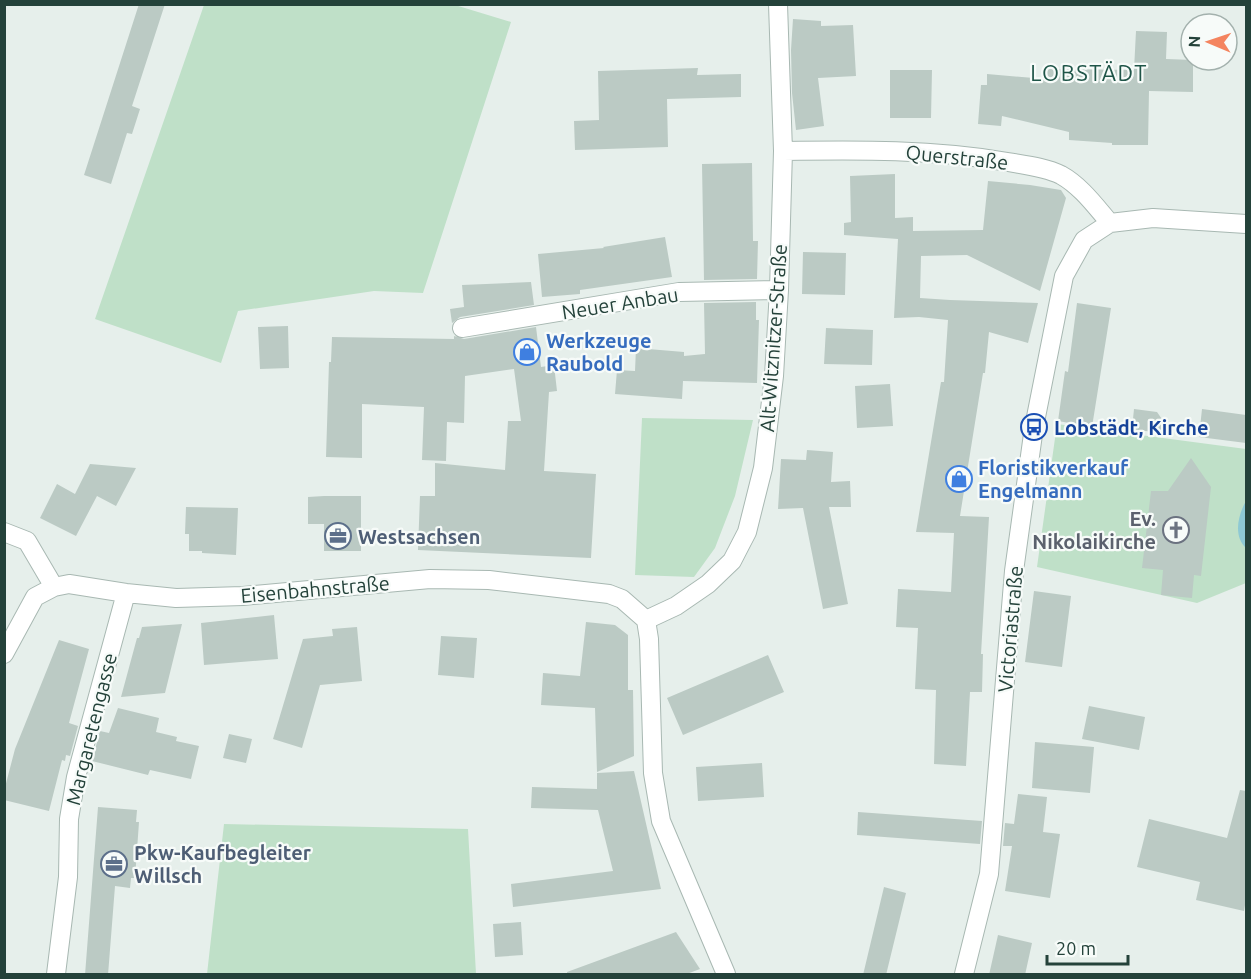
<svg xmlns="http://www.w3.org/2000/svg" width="1251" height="979" font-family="Ubuntu,sans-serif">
<rect width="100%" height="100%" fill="#e6efeb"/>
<!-- green -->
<path fill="#bfe0c8" d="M204 5H455L511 22 423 293 374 291 238 311 221 363 95 319Z
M642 418 753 420 735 496 715 548 694 577 635 575Z
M1057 424 1246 449V583L1197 603 1037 567Z
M224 824 468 829 476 974H207Z"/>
<!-- water -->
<path fill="#8ec9d4" d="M1246 501V548C1233 536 1238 515 1246 501Z"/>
<!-- building -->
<path fill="#bbcac4" d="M139 4H165L132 106 140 109 132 134 127 133 111 184 84 175Z
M793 19 821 21V26L853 25 856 76 818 78 824 126 796 130 792 93 791 50Z
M1136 31 1167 32 1166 59 1193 60V92L1149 91 1148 145H1112V143L1069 140V132L1002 116 1001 126 978 124 981 85H987V74L1046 79 1047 69 1134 70Z
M698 68 697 75 741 74V97L667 99 668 147 575 150 574 121 599 120 598 71Z
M890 70H932L931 118H890Z
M752 163 753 241H758L757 279 704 280 702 164Z
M895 174V218L913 217V231L983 230 988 181 1030 185 1061 190 1066 198 1040 291 967 255 921 256 920 298 950 300 1038 303 1028 343 989 332 985 373H983L960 516 989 517 981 654H983L982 692H970L966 766 934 764 936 690 915 689 918 628 896 627 898 589 951 592 954 533 916 532 941 382H944L948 320 919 317 894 318 898 239 844 235V223L851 222 850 176Z
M665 237 672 277 580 290V294L542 297 538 254 604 248 603 247Z
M803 252 846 253 845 295 802 294Z
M531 282 534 305 460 317 452 323 450 309 464 307 462 285Z
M756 302V320H759L757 383 683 381 682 399 615 394 617 370 635 371 636 348 684 352V356L705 354 704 303Z
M1077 303 1111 308 1092 427 1058 421 1065 371 1068 372Z
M288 326 289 368 260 369 258 327Z
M536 327 541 367 554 365 557 391 549 392 544 471 596 474 591 558 418 550 420 496H435V463L505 470 508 421H521L514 369 465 376 464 423 447 422 446 461 422 460 424 407 362 404V458L326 457 329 362H331L332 337 454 339V336L464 339Z
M826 328 873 330 872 365 824 364Z
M890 384 893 426 857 428 855 386Z
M1134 409 1157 412 1173 435 1132 429Z
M1202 409 1246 415V443L1199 437Z
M807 450 833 452 831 482 850 481 851 507H829L848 604 823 609 803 508 778 509 781 459 806 460Z
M1191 458 1211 487 1201 576 1194 575 1192 598 1161 595 1163 570 1142 568 1151 491H1168Z
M90 464 136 468 116 506 97 496 76 536 40 518 57 484 75 494Z
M324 496H361V551H324V524H308V497Z
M186 507 238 508 236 555 202 553V551H189V534H185Z
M1034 591 1071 596 1062 667 1025 662Z
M274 615 278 659 204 665 201 623Z
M586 622 615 625 628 635V690H633L634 756 597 772 595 708 541 705 543 673 580 676Z
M182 624 165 693 121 697 137 638H139L142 627Z
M357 627 362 681 320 685 302 748 273 739 303 639 333 636 332 629Z
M441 636 477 638 474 678 438 675Z
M59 640 89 649 69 723 78 726 70 756 66 755 65 761 62 760 49 811 4 800V791L15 749Z
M768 655 784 692 683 735 667 698Z
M1089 706 1145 717 1139 750 1082 739Z
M118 708 159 718 156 732 177 737 176 741 199 746 191 779 150 770 148 775 92 761 100 731 109 733Z
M229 734 252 739 246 763 223 758Z
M1035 742 1094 747 1090 793 1032 788Z
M762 763 764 797 698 801 696 767Z
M634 771 661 889 513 907 511 884 613 871 598 810 531 808 532 787 597 789V773Z
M1240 790 1246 791V899L1244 911 1196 900 1200 882 1137 867 1149 819 1227 838Z
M1018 794 1047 797 1043 832 1060 834 1050 898 1005 891 1012 846H1003L1005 823 1014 824Z
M98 807 137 810 136 822H139L135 878H131L130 888 115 886 108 975H85Z
M858 812 982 821 980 844 857 835Z
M884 887 906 893 886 975H863Z
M521 922 523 955 495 957 493 924Z
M676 932 700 969 684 975H567V972Z
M998 935 1032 943 1025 975H989Z"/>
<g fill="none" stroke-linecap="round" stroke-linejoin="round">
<defs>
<path id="street" d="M783 151C859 150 933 149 1008 162 1025 165 1045 167 1061 175 1081 186 1096 207 1110 223
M462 328 679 292 779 290
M4 532 27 541 54 587
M646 620 676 606 708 584 732 561 747 532 763 468 774 376 779 290 783 151 778 4
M646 620 649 639 653 773 661 821 726 974
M4 654 35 597 54 587 69 584 126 593 176 598 243 596 430 579 489 580 609 594 622 599 646 620
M56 974 68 877 69 819 76 777 126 593
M964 974 989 874 1014 571 1034 427 1064 276 1084 240 1110 223 1153 218 1246 224"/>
</defs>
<!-- street casing -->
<use href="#street" stroke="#a8b8b2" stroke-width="20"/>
<!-- street -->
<use href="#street" stroke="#fff" stroke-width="18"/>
</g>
<!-- icons -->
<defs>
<symbol id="shop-ring" viewBox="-11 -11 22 22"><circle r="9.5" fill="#f7fbf9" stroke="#3f7fe0" stroke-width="1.5"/><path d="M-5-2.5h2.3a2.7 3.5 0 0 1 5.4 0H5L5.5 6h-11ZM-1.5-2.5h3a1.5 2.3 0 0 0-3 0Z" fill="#3f7fe0"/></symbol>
<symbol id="bus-ring" viewBox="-11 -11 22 22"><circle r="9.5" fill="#f7fbf9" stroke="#1a4fb4" stroke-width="1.5"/><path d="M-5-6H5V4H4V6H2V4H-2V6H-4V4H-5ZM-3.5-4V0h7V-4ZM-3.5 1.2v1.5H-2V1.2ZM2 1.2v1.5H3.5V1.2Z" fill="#1a4fb4"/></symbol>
<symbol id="church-ring" viewBox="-11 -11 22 22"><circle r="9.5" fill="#f7fbf9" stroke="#6b7280" stroke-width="1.5"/><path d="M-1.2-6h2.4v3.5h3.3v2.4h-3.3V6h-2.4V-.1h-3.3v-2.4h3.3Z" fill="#6b7280"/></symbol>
<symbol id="office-ring" viewBox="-11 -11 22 22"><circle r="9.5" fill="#f7fbf9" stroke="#5c6f8a" stroke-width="1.5"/><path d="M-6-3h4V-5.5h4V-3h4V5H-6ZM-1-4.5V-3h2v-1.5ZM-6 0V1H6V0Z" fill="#5c6f8a"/></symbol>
</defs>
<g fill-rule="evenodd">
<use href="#shop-ring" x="512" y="337" width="30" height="30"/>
<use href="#bus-ring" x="1019" y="412" width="30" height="30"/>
<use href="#shop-ring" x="944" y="464" width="30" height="30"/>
<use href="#church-ring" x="1161" y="515" width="30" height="30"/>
<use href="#office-ring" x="323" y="521" width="30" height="30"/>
<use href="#office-ring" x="99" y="849" width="30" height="30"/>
</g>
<g text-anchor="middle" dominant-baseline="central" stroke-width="4.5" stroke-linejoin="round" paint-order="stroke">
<!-- street labels -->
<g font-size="20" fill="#24423a" stroke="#f7fbf9">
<text transform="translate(957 157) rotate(6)">Querstraße</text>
<text transform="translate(620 303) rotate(-9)">Neuer Anbau</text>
<text transform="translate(773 338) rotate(-86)">Alt-Witznitzer-Straße</text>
<text transform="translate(315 589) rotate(-5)">Eisenbahnstraße</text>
<text transform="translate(1010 629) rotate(-85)">Victoriastraße</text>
<text transform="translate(91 729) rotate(-76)">Margaretengasse</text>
</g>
<!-- shop labels -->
<g font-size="20" font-weight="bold" fill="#366cbe" stroke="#f7fbf9" text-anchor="start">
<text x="546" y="340">Werkzeuge<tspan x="546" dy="23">Raubold</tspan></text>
<text x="978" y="467">Floristikverkauf<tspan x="978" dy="23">Engelmann</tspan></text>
</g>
<!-- transit labels -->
<g font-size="20" font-weight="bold" fill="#164399" stroke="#f7fbf9" text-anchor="start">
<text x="1054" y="427">Lobstädt, Kirche</text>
</g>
<!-- worship labels -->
<g font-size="20" font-weight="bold" fill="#5b616d" stroke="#f7fbf9" text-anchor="end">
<text x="1156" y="518">Ev.<tspan x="1156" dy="23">Nikolaikirche</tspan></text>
</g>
<!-- service labels -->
<g font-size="20" font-weight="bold" fill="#4e5e75" stroke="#f7fbf9" text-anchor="start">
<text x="358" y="536">Westsachsen</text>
<text x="134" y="852">Pkw-Kaufbegleiter<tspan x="134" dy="23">Willsch</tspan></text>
</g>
<!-- quarter labels -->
<g font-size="22" letter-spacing="1.5" fill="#1f5548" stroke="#f7fbf9">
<text x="1089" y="72">LOBSTÄDT</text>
</g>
</g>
<!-- border -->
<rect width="1251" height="979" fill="none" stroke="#24423a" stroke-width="12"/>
<!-- north arrow -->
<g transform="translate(1209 42) rotate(272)"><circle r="28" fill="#f7fbf9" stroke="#a3b1ad" stroke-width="1.5"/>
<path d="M0-4.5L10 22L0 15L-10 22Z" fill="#f4845f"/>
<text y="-9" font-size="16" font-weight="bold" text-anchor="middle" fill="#24423a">N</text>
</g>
<!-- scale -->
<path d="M1047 955v9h81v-9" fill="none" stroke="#24423a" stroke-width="3"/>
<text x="1056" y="955" font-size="18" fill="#24423a" stroke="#f7fbf9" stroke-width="4.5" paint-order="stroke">20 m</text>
</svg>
